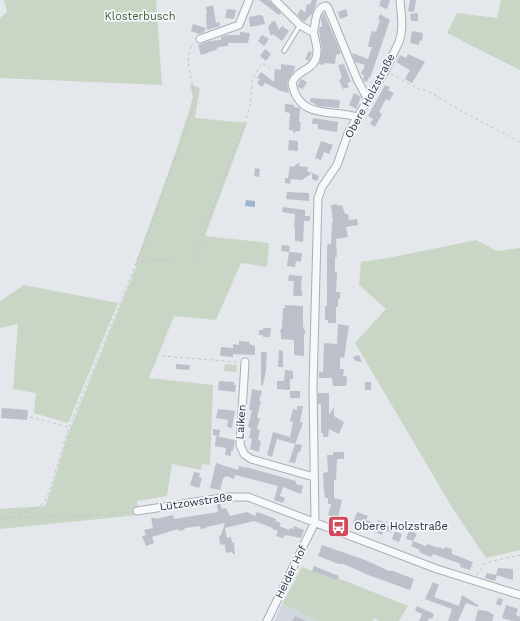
<svg xmlns="http://www.w3.org/2000/svg" width="520" height="621" font-family="'Work Sans',sans-serif">
<rect width="100%" height="100%" fill="#e4e7ec"/>
<!-- built -->
<path fill="#d2d6de" d="M282 604 318 621H274Z"/>
<!-- green -->
<path fill="#c9d6c5" d="M4 0H156L162 85 0 78V18L7 12Z
M501 0H520V70L447 33 457 13 497 18Z
M190 84 200 88 195 118 247 123 205 236 269 243 267 267 241 263 216 320 174 316 149 378 213 385 210 465 202 464 201 470 172 464 167 496 137 501 138 515 0 529V509L45 506 49 496 68 434 136 267 135 265 175 154 189 111 193 97Z
M476 240 497 251 520 248V550L486 558 453 509 355 343 386 309 359 285 361 262 393 257Z
M24 285 118 303 69 421 67 423 34 413 36 393 13 389 18 324 0 328V301Z
M225 364 237 365 236 372 224 371Z
M302 567 337 580 338 578 408 606 399 621H379L374 618 373 621H318L282 604Z"/>
<!-- water -->
<path fill="#9fb4cc" d="M246 200 255 201V207L245 206Z"/>
<!-- building -->
<path fill="#bbc0ca" d="M259 0H269L281 13 279 15Z
M312 0H317L315 7 312 14 304 22 297 15 301 9 305 13 307 4 310 5Z
M381 0H390L387 9 379 6Z
M410 0H416L414 12 408 11Z
M213 5 216 23 219 22 220 26 207 30 206 14H207L206 7Z
M227 9 236 10 234 19 225 18Z
M346 9 348 16 340 19 338 12Z
M323 13H324L341 53 336 55 335 64 324 63V65L319 64 321 57 322 49 319 31 320 27H322L321 19Z
M418 13V21H411L410 14Z
M380 14 390 20 370 78 369 77 367 82 364 81 363 79 364 75 361 74 365 65 355 62 352 53 368 59 372 47H368L370 37 372 31 376 32 380 20 378 19Z
M260 15 263 16 265 24 250 27 249 17Z
M275 21 279 30 282 26 289 31 282 41 273 34 271 36 268 27 272 22Z
M193 24 206 28 204 32 199 34 191 31Z
M412 31 423 33 422 41 420 40 419 45 410 43Z
M240 32 250 33 248 43H228V46L218 47 216 50 201 55 198 45 210 41 221 40V37L227 35H240Z
M262 35 269 39 264 46 258 41Z
M265 49 271 54 266 61 260 56Z
M309 51 312 52 309 61 305 59Z
M408 54 425 62 412 83 405 79 410 70 396 62 400 55 406 58Z
M281 64 295 66 294 71 287 82 289 93 277 90V89L265 83 262 87 257 83 260 79 257 78 261 72 274 82 275 69 281 70Z
M344 64 351 82 347 83 349 87 343 89 339 80 342 78 338 65Z
M301 79 307 82 303 89 298 87V85Z
M385 85 390 87 388 90 394 93 389 101 386 99 379 112 382 114 375 127 370 124 373 119 368 116Z
M354 93 361 97 356 109 349 105Z
M311 98 340 100 339 108 318 106 314 104V103L310 102Z
M285 104 294 105V107L300 108 299 122H301L300 131H297L294 133 292 130H289L290 113 285 112Z
M313 118 338 122 337 132 318 129V124H312Z
M289 140 298 141V151L288 150Z
M321 141 333 145 329 154 324 152 321 160 315 158Z
M300 162 299 166 308 167 307 171 312 173 302 180 290 179H291L290 184 285 183V178H288L290 166 293 167Z
M255 168 260 169 259 177 254 176Z
M312 173 319 176 317 181 312 179Z
M287 192 309 193V201L286 199Z
M337 204 338 206 342 205 345 214H348L349 220 357 219 358 225 346 227 348 237 336 239 337 257H335V272H337L336 292H340V299H338V307H336V323H328V320H325V306H327V247L328 244H331L332 223 333 222 331 205Z
M283 207 305 210V216H310V221H304L303 242 295 241V228H294L295 214 282 212Z
M282 245 290 246 289 252 281 251Z
M289 252 302 253 301 262 296 261 295 267 287 266Z
M289 275 302 276 301 290H302V296H293L294 281H288Z
M285 305 303 306V328L306 332 304 334V356L294 355V340L281 339V333L280 331 282 327 283 308H285Z
M338 324 349 326 344 358 340 357V369H344L343 376H346L347 380 346 386H333L332 378H319V372H323L324 343 337 344Z
M263 328H271L270 337H263V335H259V330H263Z
M239 341 250 342 249 344 255 346V355L233 354V357L220 356 221 347 233 348V344L239 345Z
M279 350 283 351V367H278Z
M261 352H267L266 370 263 385H261Z
M359 355 362 362 355 361 353 357Z
M176 364 190 365 189 370 176 369Z
M285 370 293 371V379H290V390L277 389V381H284Z
M219 381 234 382V385H236L235 392 218 390Z
M365 382H371V390H365Z
M252 389 262 391 259 401H261L257 418H260L257 429 260 430 258 440 261 441 259 452 250 449 252 439 249 438 251 428 248 427 252 410H249Z
M290 391H300V398H290Z
M318 393H329V415L334 407V416L344 422 339 434 329 429 328 437H323V433H321V404H318Z
M297 406H303L300 422 303 423 295 444 302 445 300 452H298L295 463 289 462 295 444 277 439 272 457 267 455 273 432 290 437 293 422 290 421 293 409 297 410Z
M2 408 28 410 27 420 1 418Z
M218 409 235 411 232 428 227 427 228 420 216 418Z
M213 429 220 430 219 436 213 435Z
M216 436 235 440 233 451H231V456L225 455 226 448 215 446Z
M333 452H344V459H337L336 480H334V498L342 500 338 518 328 515 331 504H328V498H325L324 491 323 473 328 472 327 455H333Z
M216 463 238 470 239 466 246 468V467L296 481V484L303 486 301 494 283 487 280 496 285 498 283 503 274 500 278 486 235 475 234 479 226 476 223 479 220 490 210 488Z
M194 472 200 473 199 477 202 478 199 488 190 485Z
M220 503 222 509 226 508 230 516 247 512 255 516 257 512 276 519 275 521 281 523 279 526 289 530 290 528 293 529 294 526 304 530 301 538 285 535 283 538 276 536 278 531 272 529 273 528 254 521 225 528 227 538 231 537 232 542 234 543 235 555 231 552 226 553 225 545 220 544 219 536 221 535 225 523 206 527 207 528 201 529 200 526 185 528 184 530 179 531 178 529 152 537 154 543 146 546 142 536 146 535 144 530 153 528 151 518H156V519L173 515 174 519 218 512 217 504Z
M357 512 368 516 366 520 377 524 378 520 387 523 386 525 394 528 392 533 384 530 382 535 364 527 363 528 356 525V524L353 523Z
M409 530 417 534 413 541 425 546 428 544 439 548V547L444 549 445 547 452 549V554L473 562 470 570 460 567 461 565 458 563 433 554 431 557 419 552 420 550 411 546 413 541 406 539Z
M395 531 402 534 399 542 392 539Z
M322 545 365 560 389 571H393L414 579 410 590 368 575 344 564H339L318 556Z
M314 566 339 576 337 580 312 571Z
M498 568 513 569V580L496 575Z
M487 573 497 575 495 581 485 578Z
M433 582 439 585 434 597 459 606 462 595 478 605V607L466 603 458 621H448L452 609 425 599Z
M498 598 503 599 501 606 496 604Z
M506 605 518 609 516 615 520 617V621H513L502 618Z
M417 606 434 614 432 619 429 618 428 621H419L422 614 415 611Z
M478 610 487 611 494 615 492 621H475Z
M295 616 306 621H292Z"/>
<g fill="none" stroke-linecap="round" stroke-linejoin="round">
<defs>
<path id="lane" d="M284 51 300 25"/>
<path id="street" d="M275 0 300 25 310 31 314 30C316 21 315 8 326 6L328 8 357 79 368 100
M313 31C315 37 316 43 317 49 318 72 298 67 292 83 299 120 330 109 357 117
M200 39 239 25 249 0
M245 362 240 445 244 454 251 459 314 477
M137 511 228 497H248L437 569 520 595
M267 621 315 522 313 387 318 198 322 187 337 165 349 131 385 71 399 42C404 29 401 14 400 0"/>
</defs>
<!-- lane casing -->
<use href="#lane" stroke="#a9aeb7" stroke-width="5.5"/>
<!-- street casing -->
<use href="#street" stroke="#a9aeb7" stroke-width="9"/>
<!-- path -->
<path stroke="#c2c5cb" stroke-width="1" stroke-dasharray="3 3" stroke-linecap="butt" d="M391 74 421 90H426L463 112 520 142
M194 259 250 108 252 80 262 63 272 70
M135 265C151 258 158 259 175 262
M284 326H307
M162 356 237 362
M30 417 68 427
M0 518 106 515 130 512
M14 518C24 508 40 512 47 498L69 427 106 338 156 213 192 111C193 106 195 101 194 96 193 79 182 58 194 43
M477 575 485 563 520 555"/>
<!-- lane -->
<use href="#lane" stroke="#f7f8fa" stroke-width="3.5"/>
<!-- street -->
<use href="#street" stroke="#f7f8fa" stroke-width="7"/>
</g>
<!-- icons -->
<defs>
<symbol id="bus-square" viewBox="-11 -11 22 22"><rect x="-9" y="-9" width="18" height="18" rx="4" fill="#d1495b" stroke="#f4f6f9"/><path d="M-5-6H5V4H4V6H2V4H-2V6H-4V4H-5ZM-3.5-4V0h7V-4ZM-3.5 1.2v1.5H-2V1.2ZM2 1.2v1.5H3.5V1.2Z" fill="#fff"/></symbol>
</defs>
<g fill-rule="evenodd">
<use href="#bus-square" x="326" y="514" width="25" height="25"/>
</g>
<g text-anchor="middle" dominant-baseline="central" stroke-width="3.5" stroke-linejoin="round" paint-order="stroke">
<!-- park labels -->
<g font-size="11" fill="#3f6138" stroke="#f4f6f9">
<text x="140" y="16">Klosterbusch</text>
</g>
<!-- street labels -->
<g font-size="11" fill="#2b3445" stroke="#f4f6f9">
<text transform="translate(370 96) rotate(-62)">Obere Holzstraße</text>
<text transform="translate(241 422) rotate(-86)">Laiken</text>
<text transform="translate(196 502) rotate(-8)">Lützowstraße</text>
<text transform="translate(291 572) rotate(-64)">Heider Hof</text>
</g>
<!-- poi labels -->
<g font-size="11" fill="#2b3445" stroke="#f4f6f9" text-anchor="start">
<text x="354" y="526">Obere Holzstraße</text>
</g>
</g>
</svg>
